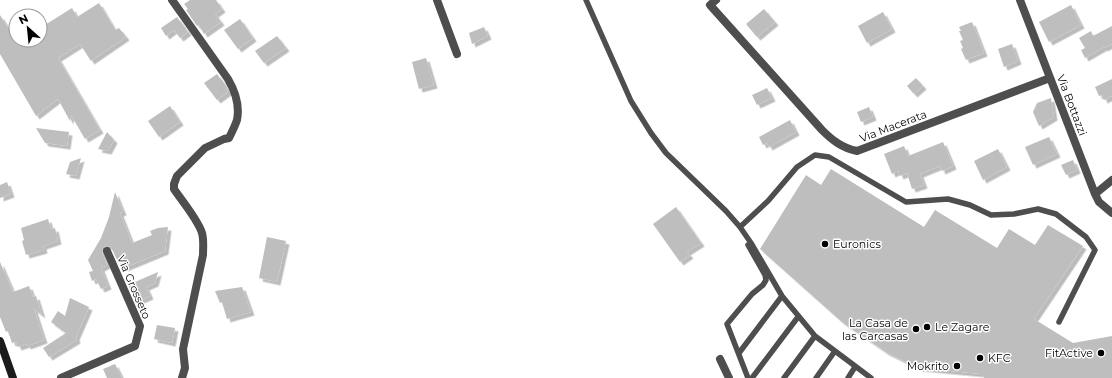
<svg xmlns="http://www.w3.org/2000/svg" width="1112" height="378" font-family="Montserrat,sans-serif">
<defs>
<filter id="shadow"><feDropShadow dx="3.5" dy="3.5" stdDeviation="0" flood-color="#0004"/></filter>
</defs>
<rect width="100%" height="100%" fill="#fff"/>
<!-- building -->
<path fill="#bebebe" filter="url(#shadow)" d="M190 0H216L222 9 215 14 221 22 204 34 199 25 197 26 186 10 188 9 184 4Z
M99 3 115 30 119 28 126 37 91 61 80 44 58 58 100 130 85 139 71 115 70 121 58 99 36 116 0 54V15L16 40H40V28L72 8 77 17Z
M1071 5 1081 25 1049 42 1039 22Z
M764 9 775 22 757 37 746 24Z
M883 12 892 29 867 43 858 26Z
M177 17 188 32 180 38 174 30 166 36 161 28Z
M240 19 253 38 238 49 224 30Z
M972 22 984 53 966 60 961 49 963 48 960 41 963 40 959 31H961L959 27Z
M1112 26V44L1104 48V47L1085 58 1081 50 1085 48 1079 38 1091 31 1093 36Z
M484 27 488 36 472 44 469 33Z
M277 36 286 48 264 63 255 51Z
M1012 44 1018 61 1004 67 998 49Z
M426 58 434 85 419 89 412 62Z
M217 74 223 82 228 92 217 100 204 83Z
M916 78 923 86 914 94 907 86Z
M1112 79V96L1104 100 1102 95 1099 96 1095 87Z
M767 88 772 98 757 105 752 95Z
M1051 98 1054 117 1039 126 1033 112 1037 103Z
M170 106 180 122 159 137 148 121Z
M869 107 873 117 861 122 857 112Z
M790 120 796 132 769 147 767 143 763 145 759 137Z
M36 128 69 132 67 146 45 143Z
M107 132 114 140 108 151 98 149Z
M1049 137 1057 154 1033 165 1025 147Z
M943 142 953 166 942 171 940 166 920 174 924 185 912 189 907 173 900 176 898 171 892 174 884 154 904 146 908 156Z
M998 149 1007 167 983 180 974 161Z
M81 158 76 176 66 174 70 162Z
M1073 160 1077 170 1066 175 1061 165Z
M831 169 924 227 935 210 997 248 1009 229 1035 245 1048 225 1083 246 1034 319 1073 343 1112 336V378H984L983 374 919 368 886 352 842 322 760 249 806 175 821 185Z
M7 182 11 194 0 198V185Z
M115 192 123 212 120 213 132 243 152 235 150 231 158 228 168 227 165 251 124 268 121 260 118 262 111 247 107 246 103 247 102 253 107 265 101 268 108 286 101 289 96 279 92 281 89 272 93 271 88 260 101 238 109 217Z
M676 207 701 243 687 252 690 255 680 262 653 224Z
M48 219 51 229 55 228 58 241 43 246 44 250 26 255 22 241 24 240 21 228Z
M267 237 286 241 277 282 259 278Z
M0 262 13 292 29 286 33 297 36 296 42 315 34 309 44 340 27 346V344L18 347 16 342 12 343 8 331 6 332 0 317Z
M158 272 155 283 146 287 150 296 136 302 128 285Z
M242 287 251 312 227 319 222 302 220 303 215 291Z
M70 298 89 307 76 337 77 340 49 357 43 348 66 333 51 322 58 311 65 316Z
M157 325 175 328 172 343 154 339Z
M115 364 122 378H107L103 369Z"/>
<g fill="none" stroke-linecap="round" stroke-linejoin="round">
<!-- lane -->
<path stroke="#4e4e4e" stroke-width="5.5" d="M586 0 631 101 651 133 666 153 726 211 740 227 751 243 782 296 815 336 871 378
M740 227 768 201 797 167 815 155 829 157 906 202 948 199 970 205 991 215 1014 214 1038 209 1056 214 1086 237 1095 250 1059 322
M748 245 765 275 766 280 763 285 752 294 727 324 748 378
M739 353 782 296
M752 378 798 317
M784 378 815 336
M816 378 835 351
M848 378 855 367"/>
<!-- street -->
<path stroke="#4e4e4e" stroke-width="8" d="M172 0 228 79C235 91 240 105 237 120 235 126 232 132 229 138L224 139 205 148 177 176 174 184V189C182 201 198 220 202 233 204 240 203 248 203 255L183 349 185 368 182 378
M437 0 457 54
M716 0 710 5 822 130C832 140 842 148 857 151L1050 78
M1020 0 1095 194 1099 202 1112 213
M1095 194 1112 180
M720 359 729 378
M61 378 135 346 140 326 107 251"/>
<!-- secondary -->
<path stroke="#1b1b1b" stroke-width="8" d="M0 341 13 378"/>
</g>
<!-- markers -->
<g fill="#000" stroke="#fff" stroke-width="1.5">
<circle cx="825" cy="244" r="4"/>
<circle cx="927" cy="327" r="4"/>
<circle cx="916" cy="329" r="4"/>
<circle cx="1101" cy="353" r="4"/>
<circle cx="980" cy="358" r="4"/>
<circle cx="957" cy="366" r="4"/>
</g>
<g text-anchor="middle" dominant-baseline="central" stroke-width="3" stroke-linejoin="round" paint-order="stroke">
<!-- street labels -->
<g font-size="11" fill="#000" stroke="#fff">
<text transform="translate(1072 105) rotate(69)">Via Bottazzi</text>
<text transform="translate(893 126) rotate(-21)">Via Macerata</text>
<text transform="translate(134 287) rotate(67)">Via Grosseto</text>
</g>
<!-- poi labels -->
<g font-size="11" fill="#000" stroke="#fff" text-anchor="start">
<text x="833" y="244">Euronics</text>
<text x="908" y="323" text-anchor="end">La Casa de<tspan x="908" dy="13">las Carcasas</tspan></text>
<text x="935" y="327">Le Zagare</text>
<text x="1093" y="353" text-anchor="end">FitActive</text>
<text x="988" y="358">KFC</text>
<text x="949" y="366" text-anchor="end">Mokrito</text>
</g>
</g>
<!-- north arrow -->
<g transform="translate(28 28) rotate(333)"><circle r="19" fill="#ffffff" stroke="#999999"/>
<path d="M0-3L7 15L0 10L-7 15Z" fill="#000000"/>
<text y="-6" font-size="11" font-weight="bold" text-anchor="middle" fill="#000000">N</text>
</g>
</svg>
